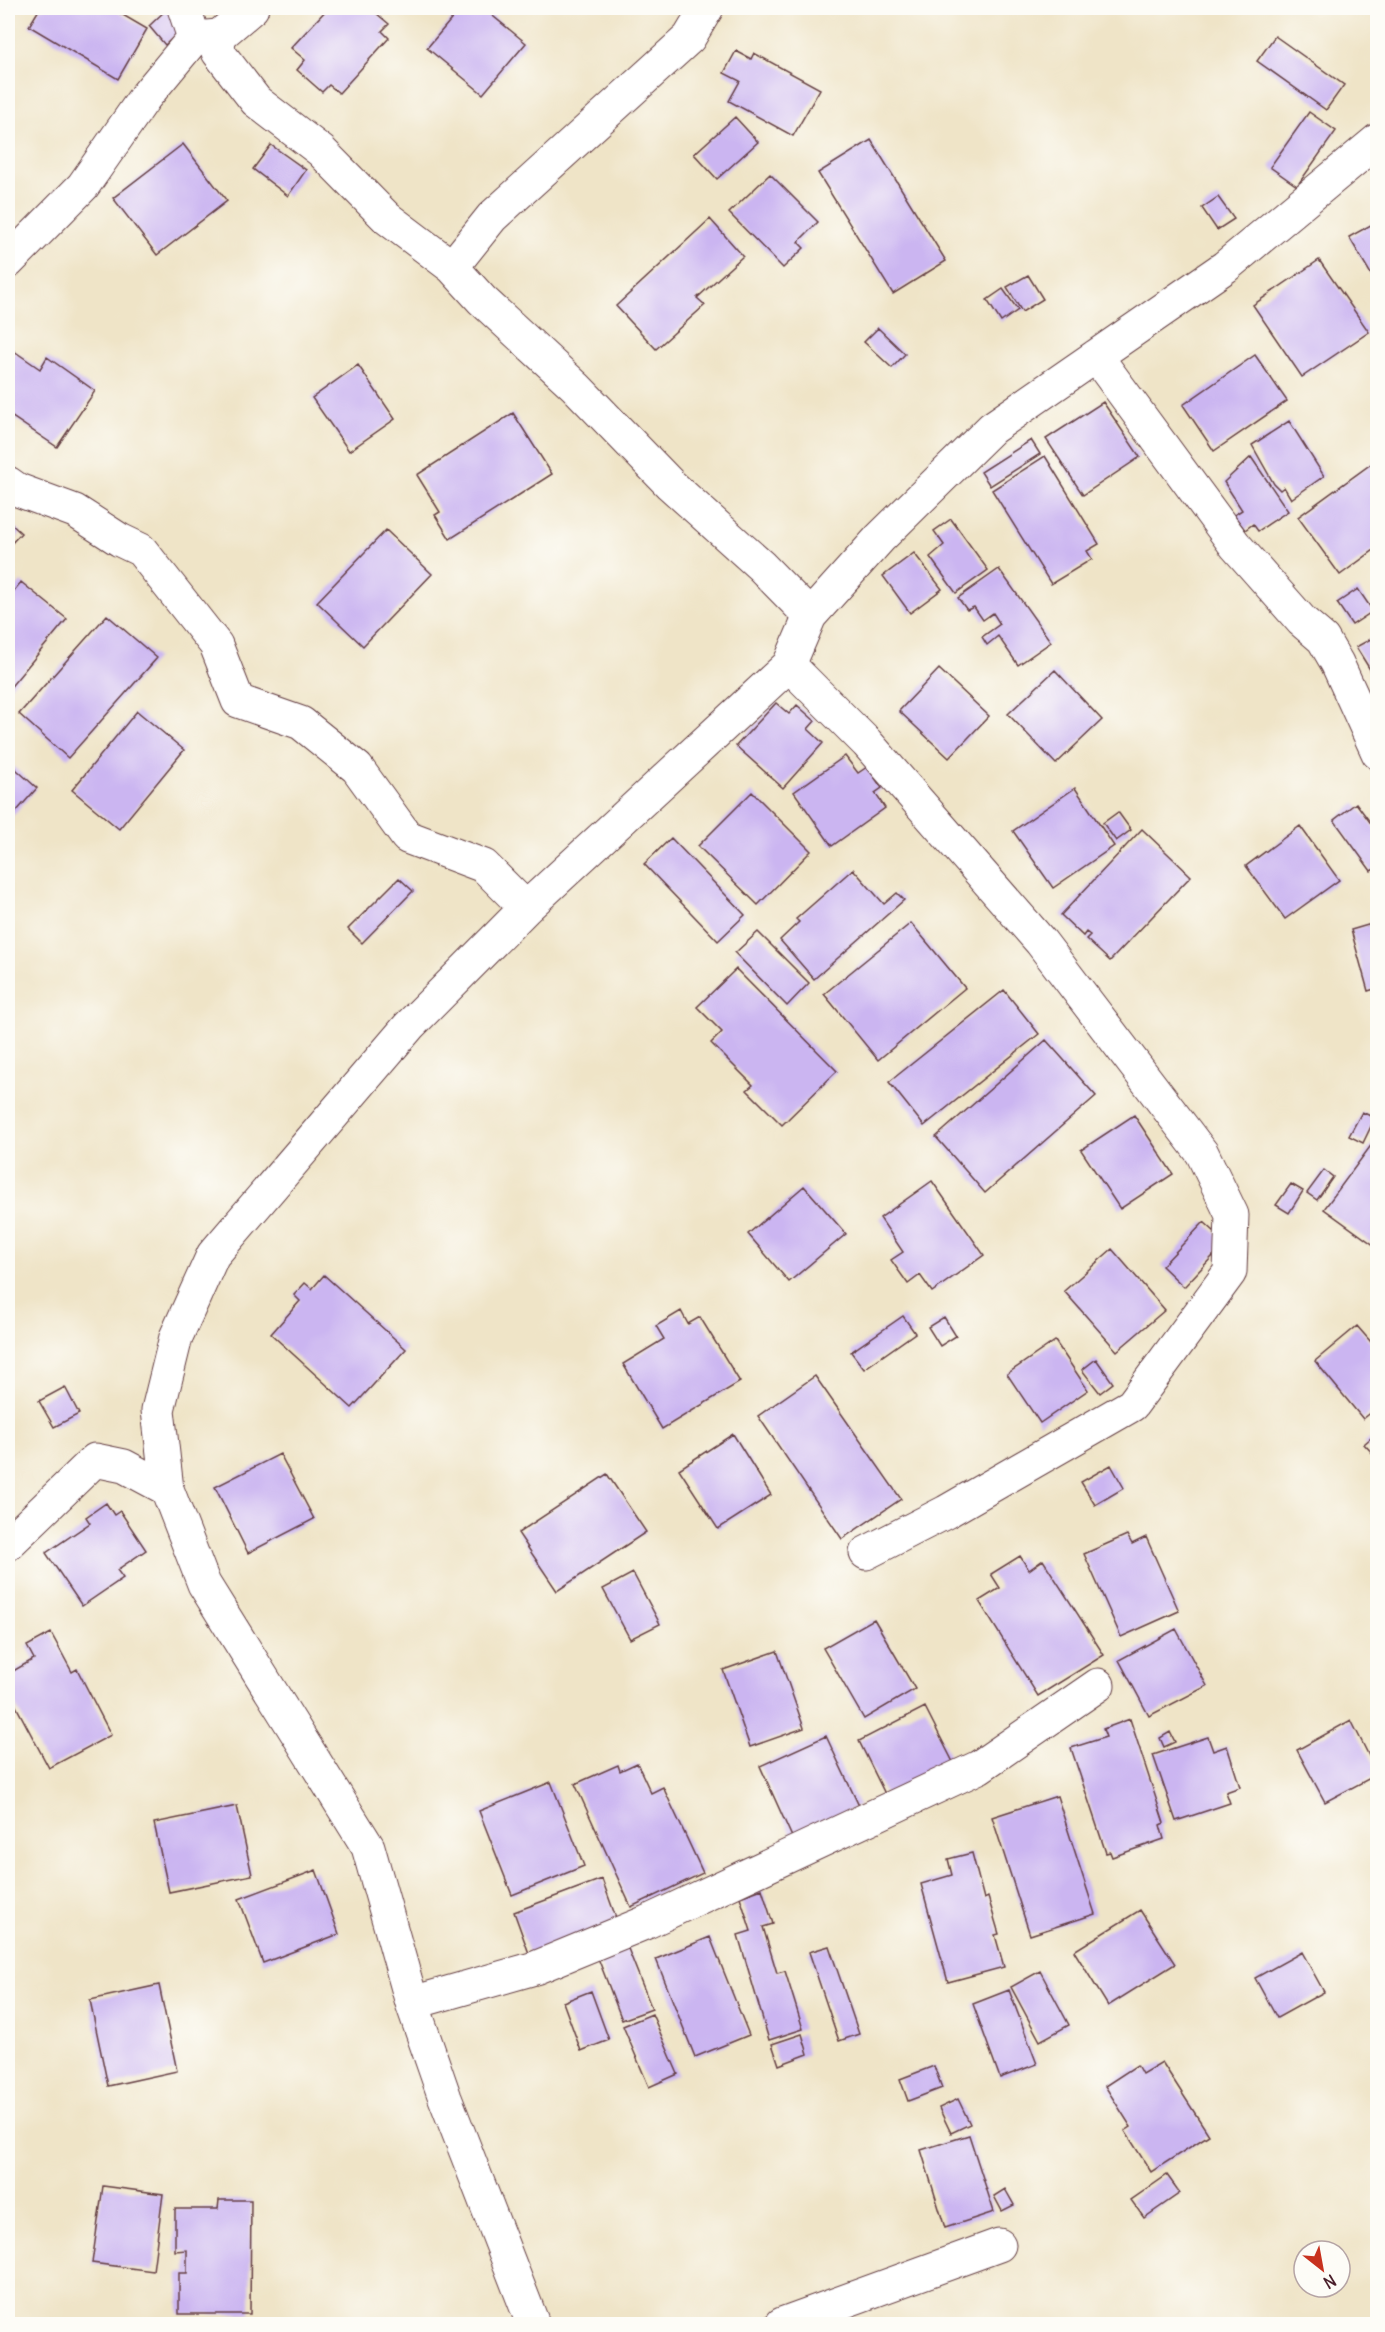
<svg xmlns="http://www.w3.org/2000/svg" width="1385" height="2332" font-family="Delius,sans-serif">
<rect width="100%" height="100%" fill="#fdfcf7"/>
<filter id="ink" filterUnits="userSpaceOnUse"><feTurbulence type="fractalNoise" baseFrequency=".0167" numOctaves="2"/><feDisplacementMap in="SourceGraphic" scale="12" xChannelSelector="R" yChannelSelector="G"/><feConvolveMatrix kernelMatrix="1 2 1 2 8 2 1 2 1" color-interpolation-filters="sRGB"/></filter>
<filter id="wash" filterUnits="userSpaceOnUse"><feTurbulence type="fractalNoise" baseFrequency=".008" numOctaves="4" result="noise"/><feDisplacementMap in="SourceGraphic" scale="24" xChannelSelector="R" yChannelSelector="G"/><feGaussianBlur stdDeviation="1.35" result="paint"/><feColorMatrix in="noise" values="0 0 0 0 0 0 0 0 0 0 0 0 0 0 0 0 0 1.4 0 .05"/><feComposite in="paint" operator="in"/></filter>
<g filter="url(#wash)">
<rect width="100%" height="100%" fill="#efe4c7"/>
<g id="blocks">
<!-- building -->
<path fill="#cbb5f1" d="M40 8H111L147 29 118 79 29 26Z
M328 8H370L389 24 382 31 389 38 339 93 329 85 322 92 297 70 305 60 291 48Z
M461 8H483L526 43 483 94 427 48Z
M167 9 184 27 165 45 149 26Z
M1275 36 1344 85 1326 110 1257 61Z
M736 51 751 59 754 53 820 89 793 136 729 101 740 81 724 73Z
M1309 112 1336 131 1297 186 1270 167Z
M735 117 758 142 717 179 694 154Z
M871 140 946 261 893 294 818 173Z
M183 144 227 201 157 255 113 198Z
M271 145 306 170 288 196 253 169Z
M770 174 818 222 798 242 804 248 783 268 729 213Z
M1218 197 1234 219 1217 230 1202 208Z
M710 219 743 256 697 298 705 305 656 349 616 306Z
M1378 221V286L1349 237Z
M1319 260 1369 332 1302 377 1253 305Z
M1028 275 1043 299 1022 312 1007 287Z
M1003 289 1018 310 1001 322 987 300Z
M878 328 905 354 892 368 864 342Z
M14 351 40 369 47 357 95 391 57 447 8 414V360Z
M1255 355 1287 401 1214 451 1183 405Z
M358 365 395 419 349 451 312 398Z
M1103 402 1140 457 1083 495 1046 439Z
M513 413 552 474 450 539 435 515 440 512 417 475Z
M1289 421 1324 476 1291 499 1284 487 1280 490 1274 484 1252 445Z
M1031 440 1040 454 990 486 981 472Z
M1045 456 1099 544 1087 551 1092 559 1051 584 992 490Z
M1251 457 1288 511 1258 531 1253 524 1245 530 1234 515 1242 510 1224 482Z
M1378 459V547L1340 575 1298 517Z
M951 519 988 570 956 593 930 557 944 545 934 531Z
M8 521 21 533 8 547Z
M386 530 432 574 363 646 317 602Z
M914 553 942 589 910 613 883 576Z
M999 569 1051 642 1018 665 998 636 987 645 982 637 1000 624 993 613 983 620 974 607 967 610 958 598Z
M21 582 67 619 8 690V598Z
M1358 589 1373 611 1352 625 1337 603Z
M107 615 157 658 68 758 19 714Z
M1378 635V674L1374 676 1356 647Z
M939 669 989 716 949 758 899 711Z
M1055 670 1102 720 1056 764 1008 714Z
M776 703 789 714 797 705 815 721 808 729 823 743 783 788 736 746Z
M137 711 184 750 119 829 72 790Z
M845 756 858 773 867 767 882 788 875 793 885 808 832 846 794 792Z
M8 762 37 788 8 821Z
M1075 788 1114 846 1053 888 1013 831Z
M752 792 811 851 758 905 698 846Z
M1356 803 1378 833V867L1371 871 1334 820Z
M1118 812 1131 830 1116 841 1103 823Z
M1300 826 1339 880 1285 919 1246 866Z
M1142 829 1191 876 1110 961 1086 939 1090 935 1086 932 1083 936 1061 915Z
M671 838 745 915 718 941 644 864Z
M853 869 884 904 897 893 904 900 814 979 780 940 799 922 796 919Z
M399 878 413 891 362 943 348 929Z
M1378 922V988L1368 991 1351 930Z
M911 923 965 988 878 1060 824 994Z
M758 932 809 983 787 1006 735 953Z
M736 969 837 1071 782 1125 747 1090 753 1085 711 1043 722 1032 697 1007Z
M1004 990 1039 1034 924 1126 889 1082Z
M1046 1040 1096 1096 985 1193 936 1137Z
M1362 1112 1375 1118 1363 1143 1349 1136Z
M1134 1115 1173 1174 1120 1209 1081 1150Z
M1378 1136V1248L1324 1209Z
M1324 1170 1333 1177 1317 1200 1307 1193Z
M932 1181 984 1255 932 1292 920 1275 908 1284 891 1260 903 1252 880 1218Z
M1291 1184 1303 1191 1289 1213 1276 1205Z
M804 1186 846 1234 789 1282 748 1234Z
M1204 1222 1226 1242 1184 1287 1162 1266Z
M1112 1249 1165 1310 1117 1351 1064 1291Z
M324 1275 406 1349 352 1408 271 1334 300 1301 294 1295 305 1283 312 1289Z
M681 1311 688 1324 700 1317 740 1382 662 1429 623 1364 664 1339 656 1326Z
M903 1316 915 1333 864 1369 851 1352Z
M944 1317 956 1336 940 1346 928 1327Z
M1357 1326 1378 1350V1407L1363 1419 1315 1361Z
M1055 1341 1088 1390 1040 1423 1007 1374Z
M1096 1359 1113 1383 1100 1393 1082 1370Z
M815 1376 901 1499 842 1539 758 1416Z
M65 1387 79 1414 54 1427 39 1401Z
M1378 1432V1459L1364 1444Z
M733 1434 771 1495 718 1529 679 1469Z
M280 1454 314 1519 248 1553 215 1487Z
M1111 1465 1124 1488 1095 1505 1081 1482Z
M607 1474 646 1532 557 1591 518 1533Z
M106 1503 114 1515 120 1511 146 1550 117 1570 123 1578 82 1606 46 1553 90 1523 86 1517Z
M1127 1535 1132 1544 1146 1537 1179 1611 1121 1637 1084 1554Z
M1020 1556 1029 1570 1043 1560 1104 1655 1038 1696 979 1601 1000 1588 991 1574Z
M633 1573 660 1624 630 1639 603 1589Z
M874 1619 915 1689 864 1719 823 1648Z
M1176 1629 1207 1686 1149 1716 1119 1660Z
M51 1633 72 1672 77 1669 111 1735 49 1768 8 1691V1674L34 1659 27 1646Z
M777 1651 804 1728 750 1747 723 1670Z
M925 1707 956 1768 889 1802 859 1741Z
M1130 1719 1164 1823 1160 1825 1164 1839 1112 1857 1110 1852 1106 1853 1071 1748 1106 1737 1103 1729Z
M1351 1720 1378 1774 1325 1802 1297 1750Z
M1170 1732 1175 1742 1164 1747 1160 1738Z
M826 1736 859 1806 792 1837 760 1766Z
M1208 1737 1213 1751 1227 1746 1240 1787 1226 1792 1230 1803 1176 1821 1153 1755Z
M637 1763 651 1793 663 1787 703 1873 631 1907 575 1784 618 1765 620 1771Z
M551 1782 584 1866 512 1895 479 1811Z
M1057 1796 1095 1914 1030 1935 992 1817Z
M237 1806 252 1875 169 1892 154 1823Z
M972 1853 984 1899 988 1897 999 1934 995 1935 1004 1967 948 1982 921 1884 952 1875 948 1859Z
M316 1870 339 1934 263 1963 239 1899Z
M602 1879 619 1926 531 1959 514 1912Z
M762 1889 773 1924 763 1927 777 1973 785 1971 803 2029 769 2040 738 1935 751 1931 740 1897Z
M1140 1910 1175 1964 1108 2006 1074 1951Z
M710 1937 749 2035 695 2057 656 1959Z
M627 1946 652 2009 622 2020 598 1958Z
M829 1946 859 2034 839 2041 809 1952Z
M1302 1952 1324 1992 1277 2018 1255 1978Z
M1040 1971 1069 2025 1040 2041 1011 1987Z
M159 1985 177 2071 108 2086 90 2000Z
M1009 1990 1037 2064 1000 2078 973 2004Z
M591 1991 609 2040 581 2051 563 2002Z
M652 2014 678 2074 649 2087 623 2026Z
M802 2034 808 2054 779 2065 772 2044Z
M1162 2062 1209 2135 1151 2172 1125 2131 1131 2127 1105 2086 1137 2065 1142 2074Z
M934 2066 942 2088 908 2101 900 2079Z
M958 2099 970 2124 951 2133 939 2108Z
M969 2135 994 2212 945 2228 921 2150Z
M1167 2175 1180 2193 1144 2218 1131 2200Z
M103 2186 163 2194 153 2271 92 2263Z
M1005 2189 1014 2205 1002 2211 994 2196Z
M219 2200H251L250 2314H179V2273H187V2250L175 2251V2209H218Z"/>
</g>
</g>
<g filter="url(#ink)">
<use href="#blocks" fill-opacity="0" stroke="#633d42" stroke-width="1.5"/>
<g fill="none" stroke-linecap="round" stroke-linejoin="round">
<defs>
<path id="minor" d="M184 8 194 38
M252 8 219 36 218 52 256 101 321 151 387 218 452 267 492 217 689 38 707 8
M8 262 83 186 145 97 194 38 219 36
M452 267 482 300 576 387 670 484 761 566 810 616
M1096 356 1235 545 1302 621 1323 639 1337 663 1378 753
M8 483 18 490 75 511 120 540 141 550 216 645 238 701 301 723 357 768 407 837 484 866 526 908
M789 665 867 743 1041 942 1202 1153 1232 1215 1230 1272 1132 1405 946 1512 866 1553
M8 1544 95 1460 124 1466 167 1489
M412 2003 535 1968 647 1922 979 1767 1098 1685
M533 2324 445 2098 412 2003 368 1847 204 1584 167 1489 158 1410 176 1337 213 1255 409 1026 526 908 789 665 810 616 880 538 992 428 1225 267 1378 140
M782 2324 999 2245"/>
</defs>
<!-- minor casing -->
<use href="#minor" stroke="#633d42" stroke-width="35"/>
<!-- minor -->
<use href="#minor" stroke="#fff" stroke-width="33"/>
</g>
</g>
<!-- margin -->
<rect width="1385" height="2332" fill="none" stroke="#fdfcf7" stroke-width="30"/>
<!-- north arrow -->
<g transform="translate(1322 2269) rotate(149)"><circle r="28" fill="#fdfcf7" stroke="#b5a4a5" stroke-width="1.5"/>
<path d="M0-4.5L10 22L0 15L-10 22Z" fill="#c8321e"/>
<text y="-9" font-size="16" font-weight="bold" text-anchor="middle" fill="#4a1f2b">N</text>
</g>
</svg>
